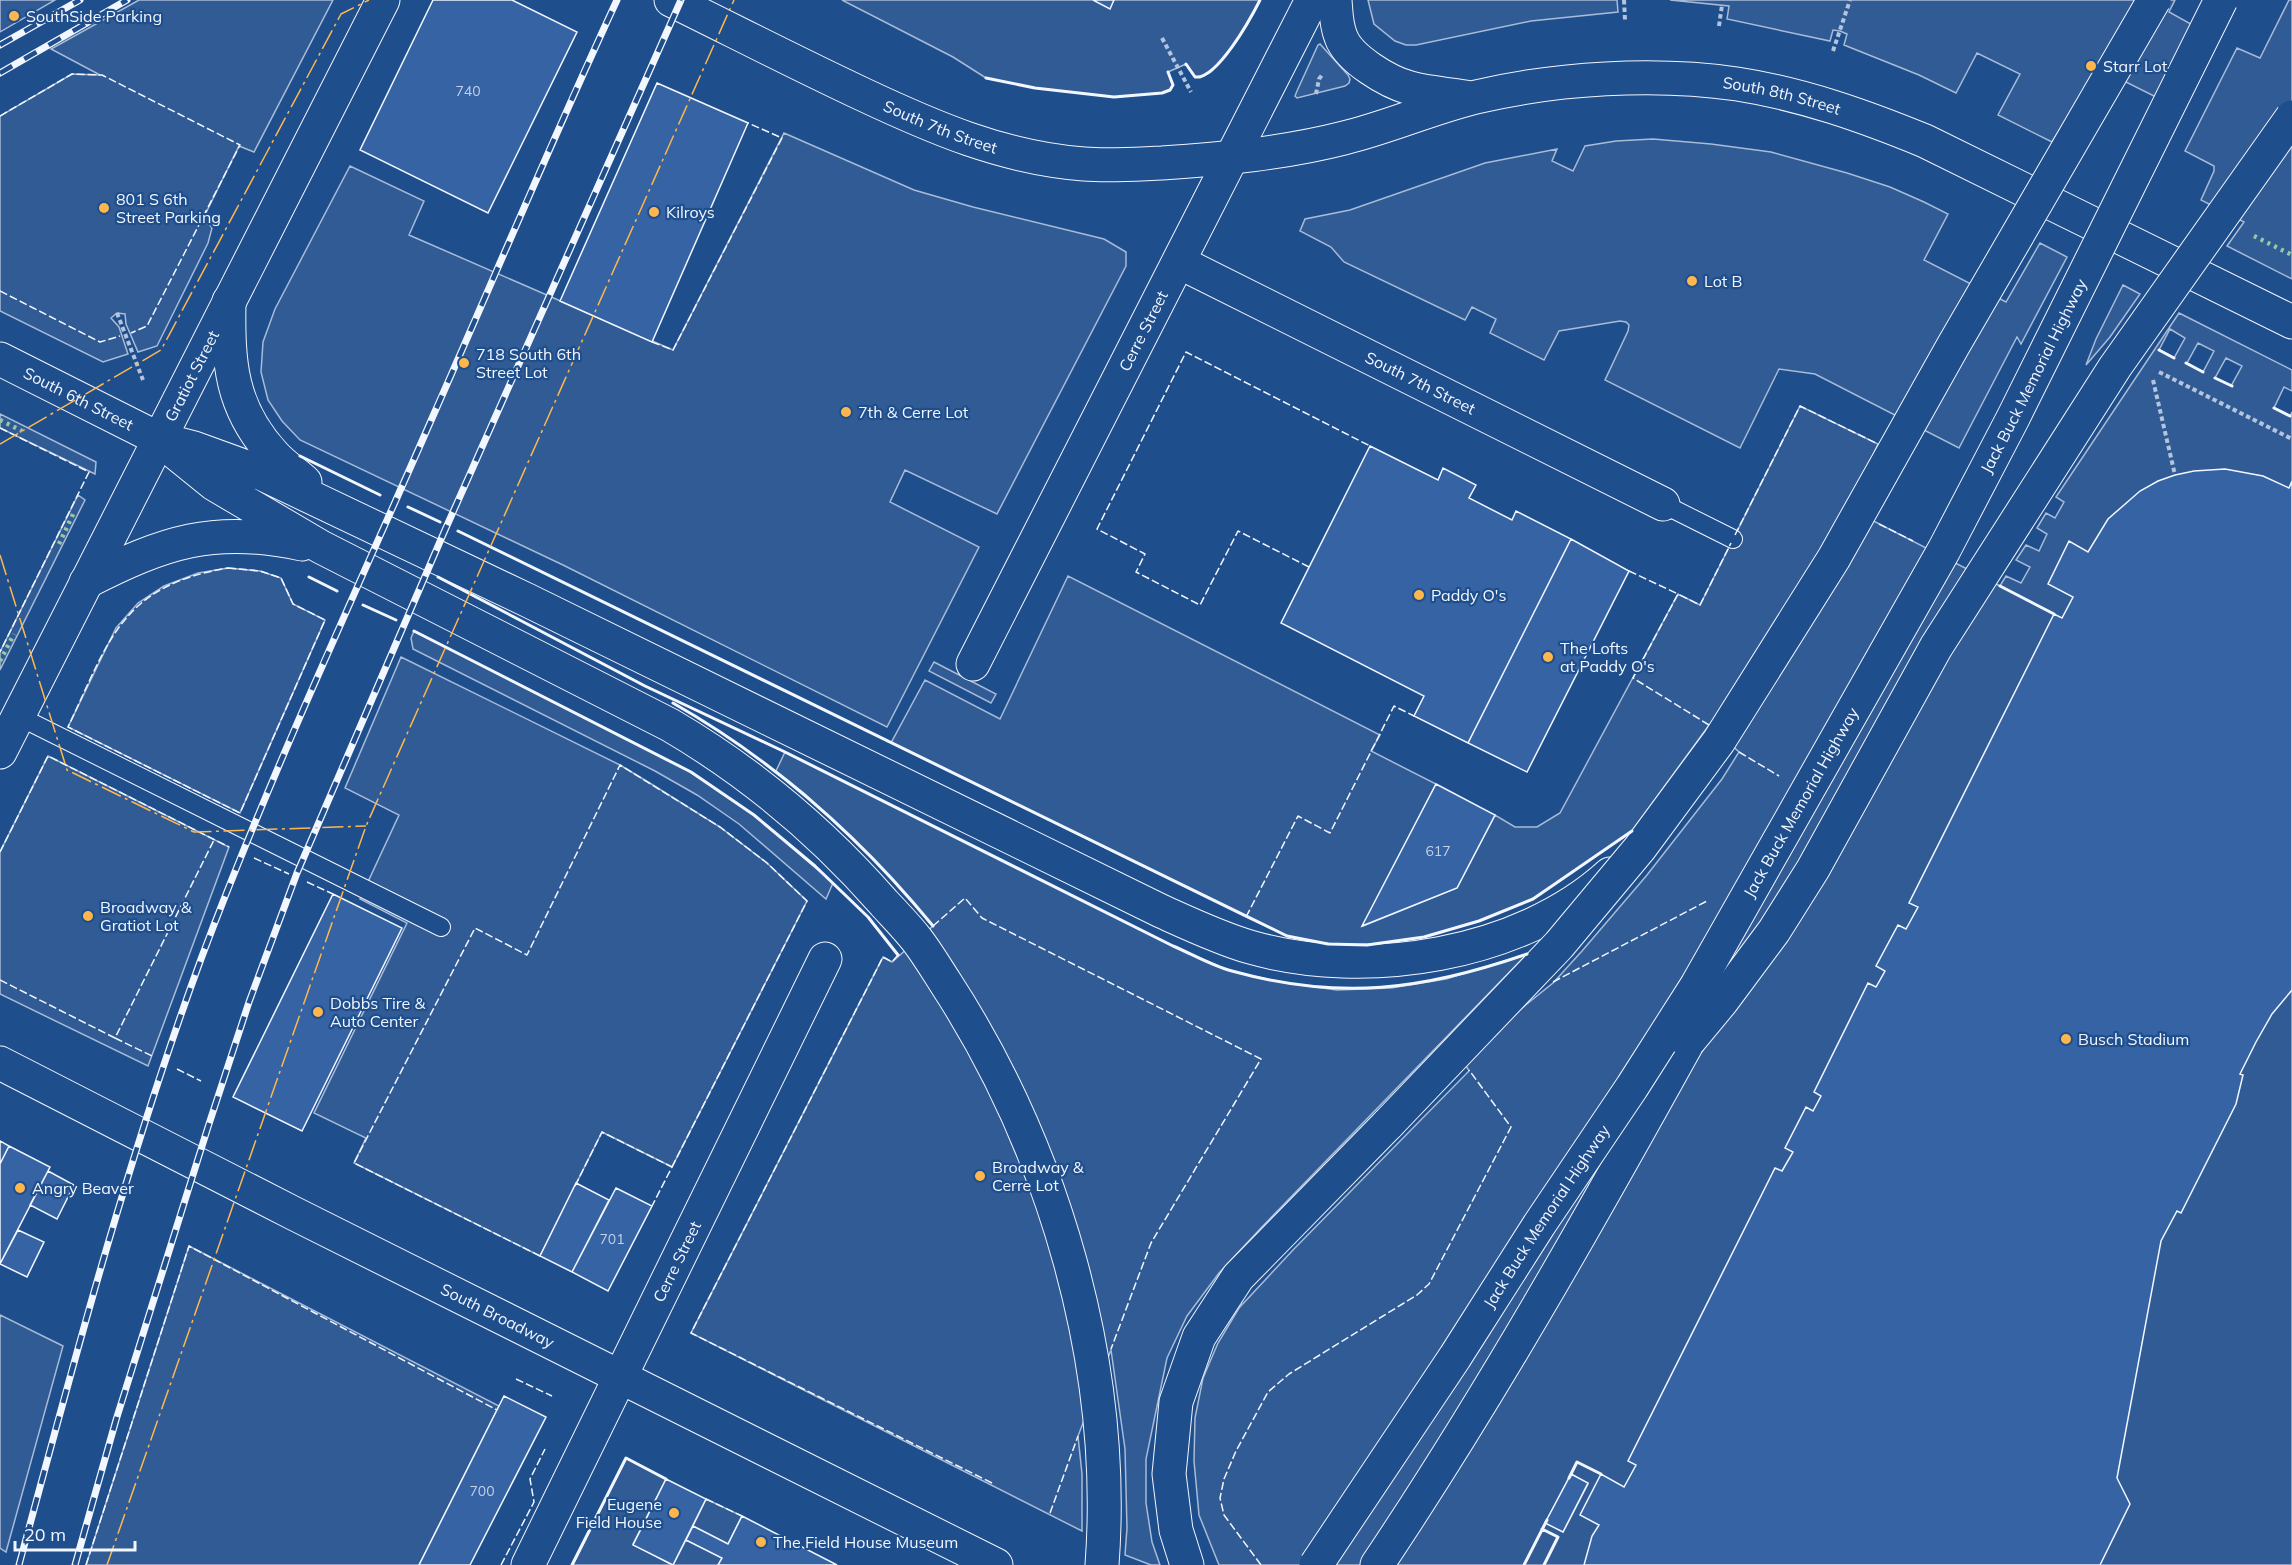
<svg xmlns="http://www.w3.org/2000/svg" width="2292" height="1565" font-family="Mulish,sans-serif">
<rect width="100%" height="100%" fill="#1f4e8c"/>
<!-- built -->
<path fill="#305b95" stroke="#a8bbd7" stroke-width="1.5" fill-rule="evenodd" d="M0 0H55L0 32Z
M139 0H333L254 152 239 146 201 223 209 224 212 228 208 243 157 346 138 352 126 324 125 314 117 313 111 318 119 327 128 354 103 362 0 311V116L72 74 100 75 51 49Z
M842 0H1260L1236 42 1211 72 1200 78 1195 77 1186 64 1168 72 1173 85 1170 90 1162 93 1114 97 1035 88 986 78 953 57Z
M1368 0H1617L1618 12 1531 21 1416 45H1406L1395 41 1374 24Z
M1670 0H2175L2169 12 2198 28 2162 100 2120 79 2088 142 2060 129 2052 142 1998 115 2020 74 1977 53 1956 93 1919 75 1844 45 1847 34 1840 31 1833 30 1830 41 1727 19 1729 6Z
M2289 0H2292V279L2227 246 2244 222 2201 200 2214 171V166L2185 151 2237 48 2260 58Z
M1320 44 1348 75 1350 79 1349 83 1345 86 1297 98 1295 96 1297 91 1318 45Z
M784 133 914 190 973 207 1104 239 1126 252V266L997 514 905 470 890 502 979 547 887 727 563 565 300 440 282 421 268 400 261 372 263 342 275 309 350 166 424 201 409 235 673 350Z
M1653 139 1711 144 1771 152 1847 173 1890 187 1924 202 1948 214 1924 260 2006 302 2040 243 2067 257 2021 344 2017 337 1959 448 1815 374 1779 369 1740 448 1605 380 1628 331 1629 325 1626 322 1620 321 1559 331 1544 360 1490 333 1496 319 1472 307 1465 320 1344 262 1331 247 1300 231 1305 219 1350 210 1485 163 1557 149 1552 161 1573 171 1585 146 1616 141Z
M2123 285 2140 294 2110 337 2086 365 2096 339Z
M2179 313 2292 370V391L2284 387 2274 408 2290 416 2292 412V1565H1219L1199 1515 1194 1461 1195 1418 1203 1378 1218 1343 1239 1308 1293 1250 1469 1071 1461 1057 1553 983 1582 951 1647 875 1722 779 1739 752 1709 725 1632 831 1533 899 1479 921 1424 937 1367 945 1328 944 1287 936 1246 917 891 743 925 680 1000 719 1068 576 1380 735 1371 751 1436 784 1363 926 1457 888 1495 815 1515 827H1537L1560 813 1678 594 1700 605 1800 406 1878 444 1850 509 2000 586 2006 576 2021 583 2030 567 2016 560 2026 545 2039 551 2047 534 2037 528 2046 513 2055 518 2064 502 2056 497ZM2170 329 2185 338 2174 358 2159 350ZM2198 343 2214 351 2203 372 2187 363ZM2226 358 2242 366 2231 386 2215 378ZM1571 1474 1588 1484 1563 1532 1546 1522Z
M0 414 96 462 95 474 0 428Z
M78 495 85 500 0 670V652Z
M228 568 260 571 281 578 293 604 325 620 240 813 68 727 116 628 138 603 164 586 198 573Z
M414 631 691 772 754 815 833 883 826 899 739 824 697 795 655 771 413 649 411 638Z
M401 657 620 765 653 785 720 827 767 863 807 901 672 1167 602 1132 540 1256 354 1163 366 1138 314 1113 407 923 360 899 399 815 345 788Z
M934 662 996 694 991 703 929 671Z
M785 752 1173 946 1230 971 1286 983 1337 990 1391 988 1446 979 1527 954 1260 1229 1219 1273 1187 1316 1167 1358 1146 1459V1503L1152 1542 1160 1565H1151L1125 1555 1127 1528 1125 1449 1111 1350 1078 1436 1082 1474V1531L691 1333 883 957 892 962 933 926 878 864 805 794 776 771Z
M48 756 229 847 148 1066 0 994V852Z
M189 1246 499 1406 419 1565H86Z
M0 1315 63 1346 6 1552 0 1548Z
M626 1458 666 1479 633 1544 672 1565H573Z
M706 1499 742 1516 728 1544 693 1526Z
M686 1540 722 1558 718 1565H673Z"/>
<!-- building -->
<path fill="#3563a3" stroke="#f2f6ff" stroke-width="1.5" d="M433 0H512L577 32 488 213 360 150Z
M1093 0H1114L1110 9Z
M657 83 748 123 652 342 560 301Z
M1370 446 1438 480 1443 468 1476 485 1469 498 1512 520 1516 511 1571 539 1468 743 1414 716 1424 696 1281 623Z
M2225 469 2263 476 2289 488 2292 481V990L2272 1014 2256 1042 2240 1074 2243 1075 2236 1104 2181 1213 2177 1211 2161 1241 2117 1478 2130 1504 2100 1565H1584L1592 1536 1599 1525 1580 1515 1601 1474 1624 1487 1636 1465 1628 1461 1775 1168 1782 1171 1793 1152 1785 1148 1806 1107 1813 1111 1821 1096 1814 1092 1868 983 1876 987 1885 971 1876 966 1898 925 1906 929 1918 907 1909 903 2054 614 2062 618 2073 597 2048 584 2069 541 2088 552 2108 519 2140 491 2158 481 2175 475 2194 471Z
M1571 539 1629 571 1527 772 1468 743Z
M1436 784 1495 815 1457 888 1362 926Z
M333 894 402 928 302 1131 233 1097Z
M0 1141 9 1146 0 1164Z
M9 1146 50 1167 0 1264V1164Z
M48 1171 74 1185 57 1219 30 1205Z
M576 1183 609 1200 572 1272 540 1256Z
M616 1188 652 1206 608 1291 572 1272Z
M18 1230 44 1242 27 1277 0 1264Z
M504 1396 546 1417 470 1565H419Z
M1571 1474 1588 1483 1563 1532 1545 1523Z
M666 1479 706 1499 673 1565 633 1545Z
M742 1516 837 1565H718L722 1558 686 1540 693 1526 728 1544Z"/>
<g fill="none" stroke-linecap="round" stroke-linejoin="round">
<defs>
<path id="lane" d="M1663 504 1733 539
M18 716 441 927"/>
<g id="street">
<path id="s1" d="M1179 262 1663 504"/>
<path id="s2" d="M0 359 159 439"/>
<path id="s3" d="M973 664 1312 0"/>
<path id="s4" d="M528 1565 825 959"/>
</g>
<g id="secondary">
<path id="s5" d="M671 0C734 31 796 63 860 93 932 127 1003 158 1084 164 1110 166 1136 164 1162 163 1223 159 1285 153 1344 138 1389 127 1431 108 1476 97 1557 78 1654 72 1737 84 1802 94 1864 116 1925 141L2292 322"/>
<path d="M1335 0C1336 12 1336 25 1341 37 1349 59 1388 82 1410 88 1428 93 1448 94 1465 97"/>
<path id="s6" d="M0 752 383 0"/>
</g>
<g id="primary">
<path id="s7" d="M0 1063 293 1213 996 1565"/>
</g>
<path id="highway" d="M229 301C228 362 230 407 274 455 283 465 295 473 305 482
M159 439 194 448 252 469 527 600 1161 911C1190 924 1219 938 1250 947 1365 980 1520 956 1610 874
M167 446 214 484 321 547 670 725C750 772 822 832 884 903 895 915 907 927 917 940 927 953 936 968 945 982 1054 1149 1117 1365 1102 1565
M86 582C164 542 214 525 302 544
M1187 1565 1176 1530 1169 1474 1176 1402 1199 1337 1238 1277 1389 1123
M1377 1565C1490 1396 1590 1219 1688 1042"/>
</defs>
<!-- lane casing -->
<use href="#lane" stroke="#f2f6ff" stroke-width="20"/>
<!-- street casing -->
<use href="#street" stroke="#f2f6ff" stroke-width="35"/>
<!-- secondary casing -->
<use href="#secondary" stroke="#f2f6ff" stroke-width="35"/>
<!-- primary casing -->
<use href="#primary" stroke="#f2f6ff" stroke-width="35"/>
<!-- highway casing -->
<use href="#highway" stroke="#f2f6ff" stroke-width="35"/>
<!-- path -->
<path stroke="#b3c4dc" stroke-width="4" stroke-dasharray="4.5 3" stroke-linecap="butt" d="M1624 0 1625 20
M1719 26 1722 5
M1162 38 1191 92
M1833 51 1850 0
M1316 94 1319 79 1322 75
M117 313 143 380
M2159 372 2292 439
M2153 380 2175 475"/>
<!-- lane -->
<use href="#lane" stroke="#1f4e8c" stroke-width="18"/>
<!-- street -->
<use href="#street" stroke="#1f4e8c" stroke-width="33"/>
<!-- secondary -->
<use href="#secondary" stroke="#1f4e8c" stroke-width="33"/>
<!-- primary -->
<use href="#primary" stroke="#1f4e8c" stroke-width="33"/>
<!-- highway -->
<use href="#highway" stroke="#1f4e8c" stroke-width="33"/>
<defs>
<path id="rail" d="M0 45 80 0
M0 73 127 0
M19 1565C74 1361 128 1157 201 959 270 775 354 597 433 416 494 278 553 138 617 0
M75 1565 116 1420 208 1127 249 1002 297 873 445 530 681 0"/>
</defs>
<!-- rail casing -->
<use href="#rail" stroke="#f2f6ff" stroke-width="7"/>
<!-- rail -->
<use href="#rail" stroke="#1f4e8c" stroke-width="4.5" stroke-dasharray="14" stroke-linecap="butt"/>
<defs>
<g id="highway-bridge">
<path d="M1688 1042 1722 1001 1774 931 1813 869 1936 647 2115 367 2292 117"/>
<path d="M1389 1123 1559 945 1640 848 1719 741 1834 558 1953 346 2154 0"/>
<path id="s8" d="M1316 1565 1455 1357 1539 1225 1632 1087 1697 985 1944 550 2013 418 2221 0"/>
</g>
</defs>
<!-- highway-bridge casing -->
<use href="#highway-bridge" stroke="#f2f6ff" stroke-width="35" stroke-linecap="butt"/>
<!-- highway-bridge -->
<use href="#highway-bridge" stroke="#1f4e8c" stroke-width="33"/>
<!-- hedge -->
<path stroke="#97c8a6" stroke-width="4.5" stroke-dasharray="3 4.5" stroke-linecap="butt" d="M2254 236 2292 255
M0 420 22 431
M59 544 75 510
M0 661 14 634"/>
<!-- fence -->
<path stroke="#f2f6ff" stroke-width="1.5" stroke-dasharray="8 3" stroke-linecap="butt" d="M0 116 72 74 102 75 240 145 147 326 131 333
M0 291 100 342 120 336
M652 342 673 350 782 138 748 123
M0 428 89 472 0 652
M1879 524 1913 541
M1735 535 1800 406 1878 444
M1309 567 1238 531 1200 605 1136 572 1145 554 1097 529 1186 352 1370 446
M228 568 260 571 281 578 293 604 325 620 240 813 68 727C110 639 121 586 228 568Z
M1629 571 1678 594
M1709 725 1633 678 1678 594 1700 605 1731 543
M1739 752 1779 776
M0 852 48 756 229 847
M254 858 289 874
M307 882 333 894
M1246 917 1298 816 1330 833 1394 706 1414 716
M933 926 965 898 982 918 1261 1059 1151 1243 1111 1349
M898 955 892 962 883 957 691 1333 992 1483
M0 980 115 1038 214 840
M1553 982 1707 901
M115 1038 152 1056
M177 1069 201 1081
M575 1186 602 1132 672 1167 652 1206
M540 1256 354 1163 475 928 527 955 620 765 720 827 767 863 807 901 672 1167
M516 1379 552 1396
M706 1499 742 1516
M1050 1513 1078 1436
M86 1565 189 1246 497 1410
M501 1565 534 1502 530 1479 545 1449
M1261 1565 1224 1515 1220 1498 1224 1479 1236 1451 1268 1392 1289 1374 1417 1295 1429 1284 1511 1127 1469 1070"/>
<!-- wall -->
<path stroke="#f2f6ff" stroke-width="3" d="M1186 64 1195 77C1217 80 1251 18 1260 0
M986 78 1035 88 1114 97 1162 93 1170 90 1173 85 1168 72
M2159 350 2174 358
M2186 363 2203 372
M2215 378 2232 386
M2274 408 2290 416
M300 456 380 495
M408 507 440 522
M458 531 1287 936 1328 944 1367 945 1424 937 1479 921 1533 899 1632 831
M309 577 337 591
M438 577 645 686 785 752 1173 946C1192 954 1212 966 1232 971 1340 1001 1423 990 1527 954
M2000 586 2054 614
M363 605 396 620
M414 631 691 772 754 815 815 866 868 917 898 955
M673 703C773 760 860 837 933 926
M1569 1478 1577 1462 1601 1474
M1542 1529 1558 1537 1544 1565
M572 1565 626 1458 666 1479
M1524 1565 1547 1520"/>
<!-- power -->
<path stroke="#ffb74d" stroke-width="1.5" stroke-dasharray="21 4.5 3 4.5" stroke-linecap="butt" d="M0 444 161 350 341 14 369 0
M0 555 67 770 194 832 366 826
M107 1565 366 826 734 0"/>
</g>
<!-- markers -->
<g fill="#ffb74d" stroke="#1f4e8c" stroke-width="2">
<circle cx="14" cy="16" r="6"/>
<circle cx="2091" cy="66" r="6"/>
<circle cx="104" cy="208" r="6"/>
<circle cx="654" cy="212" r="6"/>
<circle cx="1692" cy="281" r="6"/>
<circle cx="464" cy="363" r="6"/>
<circle cx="846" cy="412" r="6"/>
<circle cx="1419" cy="595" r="6"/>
<circle cx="1548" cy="657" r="6"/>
<circle cx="88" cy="916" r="6"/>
<circle cx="318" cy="1012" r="6"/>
<circle cx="2066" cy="1039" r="6"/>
<circle cx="980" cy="1176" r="6"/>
<circle cx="20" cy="1188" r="6"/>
<circle cx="674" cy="1513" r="6"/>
<circle cx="761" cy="1542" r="6"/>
</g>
<g text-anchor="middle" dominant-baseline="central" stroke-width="4.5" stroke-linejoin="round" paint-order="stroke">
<!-- number labels -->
<g font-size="14" fill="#c3d1e8">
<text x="468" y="91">740</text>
<text x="1438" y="851">617</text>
<text x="612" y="1239">701</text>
<text x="482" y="1491">700</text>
</g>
<!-- poi labels -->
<g font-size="16" fill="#f2f6ff" stroke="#1f4e8c" text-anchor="start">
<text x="26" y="16">SouthSide Parking</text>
<text x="2103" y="66">Starr Lot</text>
<text x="116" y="199">801 S 6th<tspan x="116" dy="18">Street Parking</tspan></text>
<text x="666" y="212">Kilroys</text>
<text x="1704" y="281">Lot B</text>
<text x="476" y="354">718 South 6th<tspan x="476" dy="18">Street Lot</tspan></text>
<text x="858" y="412">7th &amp; Cerre Lot</text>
<text x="1431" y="595">Paddy O's</text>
<text x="1560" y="648">The Lofts<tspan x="1560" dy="18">at Paddy O's</tspan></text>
<text x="100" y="907">Broadway &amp;<tspan x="100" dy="18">Gratiot Lot</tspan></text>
<text x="330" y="1003">Dobbs Tire &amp;<tspan x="330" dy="18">Auto Center</tspan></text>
<text x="2078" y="1039">Busch Stadium</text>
<text x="992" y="1167">Broadway &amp;<tspan x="992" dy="18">Cerre Lot</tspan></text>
<text x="32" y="1188">Angry Beaver</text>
<text x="662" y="1504" text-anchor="end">Eugene<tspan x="662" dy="18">Field House</tspan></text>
<text x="773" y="1542">The Field House Museum</text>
</g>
<!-- street labels -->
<g font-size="16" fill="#f2f6ff" stroke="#1f4e8c">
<text stroke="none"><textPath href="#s5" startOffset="1156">South 8th Street</textPath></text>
<text stroke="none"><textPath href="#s5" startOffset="298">South 7th Street</textPath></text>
<text stroke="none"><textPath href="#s3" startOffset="374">Cerre Street</textPath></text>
<text stroke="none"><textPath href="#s8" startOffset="1390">Jack Buck Memorial Highway</textPath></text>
<text stroke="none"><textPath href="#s6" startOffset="422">Gratiot Street</textPath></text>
<text stroke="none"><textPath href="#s1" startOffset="270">South 7th Street</textPath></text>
<text stroke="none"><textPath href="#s2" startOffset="88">South 6th Street</textPath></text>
<text stroke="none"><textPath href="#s8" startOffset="904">Jack Buck Memorial Highway</textPath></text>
<text stroke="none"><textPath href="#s8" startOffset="418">Jack Buck Memorial Highway</textPath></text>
<text stroke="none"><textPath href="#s4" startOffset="338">Cerre Street</textPath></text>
<text stroke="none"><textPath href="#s7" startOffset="558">South Broadway</textPath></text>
</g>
</g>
<!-- scale -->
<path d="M15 1541v9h120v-9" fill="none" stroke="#f2f6ff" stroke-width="3"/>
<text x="24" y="1541" font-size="18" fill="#f2f6ff" stroke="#1f4e8c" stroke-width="4.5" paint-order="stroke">20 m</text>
</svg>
